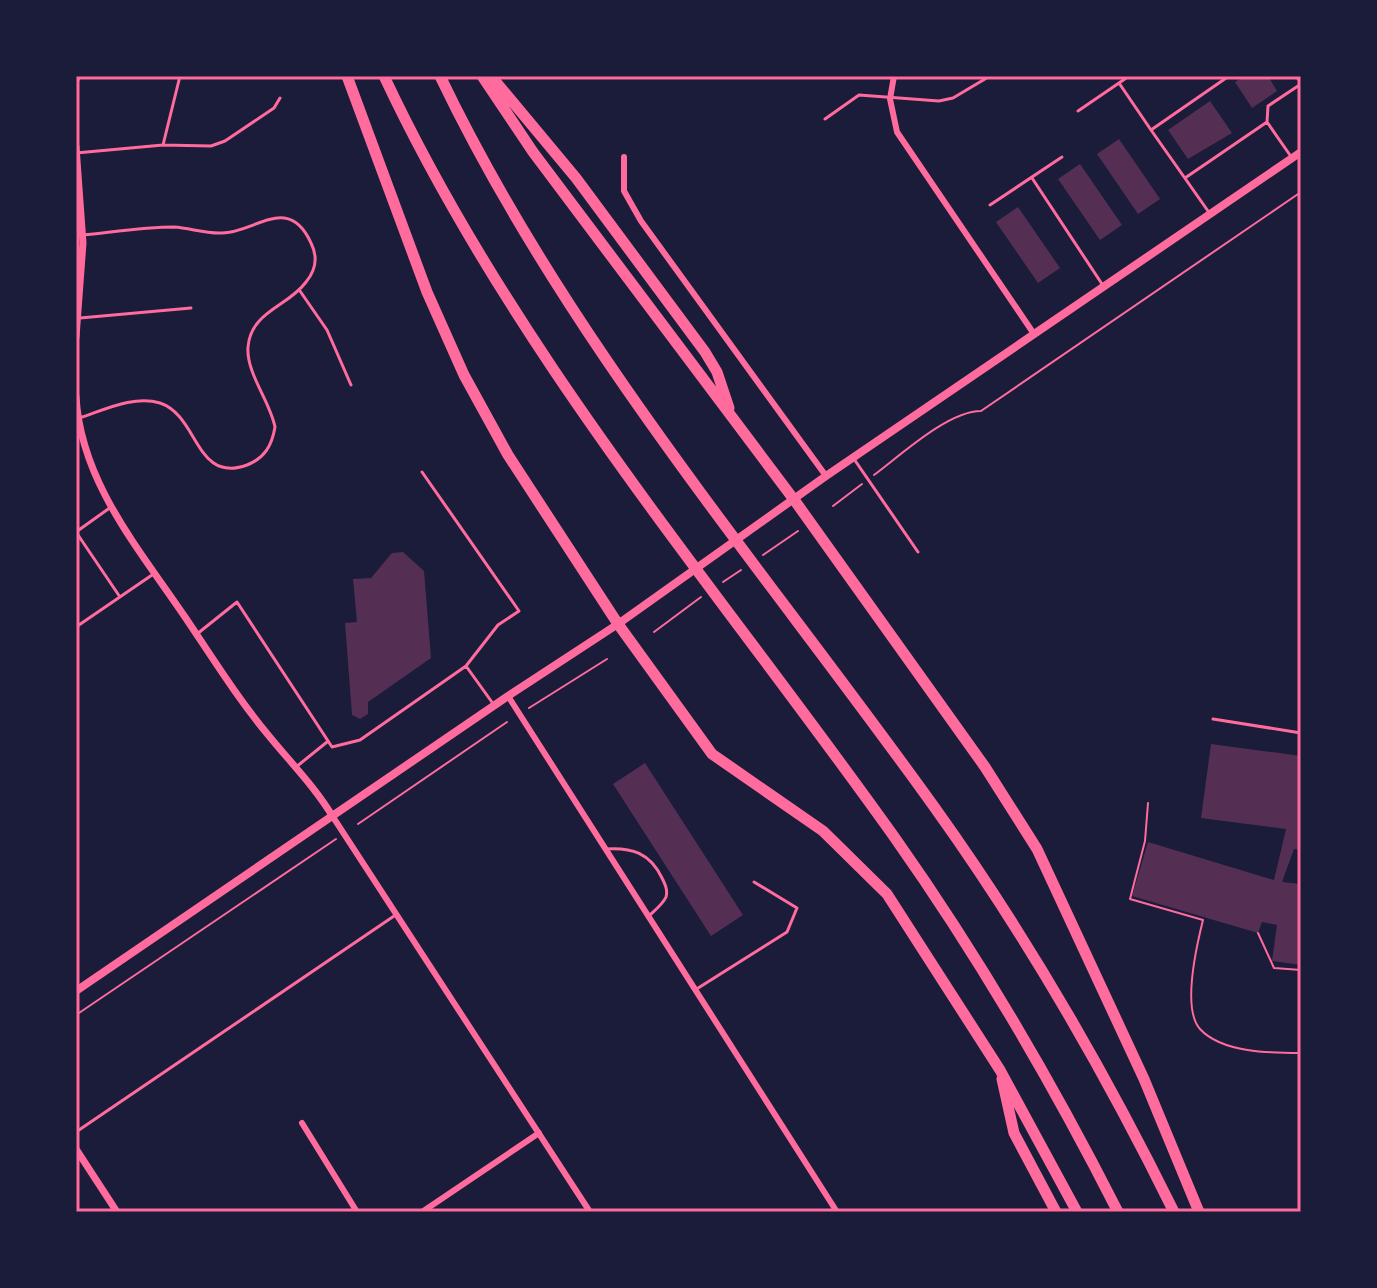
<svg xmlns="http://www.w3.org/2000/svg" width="1377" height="1288" font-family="'Noto Sans',sans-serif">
<rect width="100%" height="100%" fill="#1b1b3a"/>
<!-- building -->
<path fill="#542f53" d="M1245 76H1268L1277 91 1252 108 1235 82Z
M1210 101 1232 133 1188 159 1168 130Z
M1119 139 1160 199 1138 214 1097 154Z
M1080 164 1122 225 1100 240 1058 179Z
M1018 207 1060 268 1038 283 996 222Z
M403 552 424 571 431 658 368 702V714L360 719 352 715 345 623 357 622 353 579 371 578 392 553Z
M1211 744 1301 756V850L1294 849 1282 882 1301 884V965L1272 961 1277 925 1262 922 1258 933 1132 896 1148 842 1274 880 1286 829 1201 818Z
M645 763 743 915 711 936 613 784Z"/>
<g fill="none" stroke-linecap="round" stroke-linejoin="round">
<!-- path -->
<path stroke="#ff6b9d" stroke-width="2" d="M874 475C901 455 948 411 981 411L1301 192
M833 506 862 484
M763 555 798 531
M723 582 741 570
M654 632 701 597
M529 708 607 659
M1148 803 1145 841 1130 899 1203 920C1197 944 1182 1009 1200 1029 1222 1053 1271 1053 1301 1053
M358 824 507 722
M1258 933 1274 968 1301 970
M76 1015 336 839"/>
<!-- service -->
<path stroke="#ff6b9d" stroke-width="3" d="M1129 76 1119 83 1151 130
M1296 76 1301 83
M1078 111 1119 83
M825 119 859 95 939 101 953 98 990 76
M1267 122 1268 106 1301 84
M163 145 180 76
M76 153 163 145 211 146 225 141 274 108 280 98
M1032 178 1102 284
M1185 178 1267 122 1292 158
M990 205 1062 157
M1208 211 1151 130 1229 76
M300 291 327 330 351 385
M80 318 191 308
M82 417C106 409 135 395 160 403 199 416 195 484 247 465 265 458 272 445 275 427 270 401 246 373 248 347 251 311 288 307 306 282 316 270 318 257 311 243 288 193 255 233 222 233 206 234 190 228 174 227 144 227 113 232 83 235
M854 459 918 552
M76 532 120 597
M76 532 111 507
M76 627 152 575
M197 634 237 602 332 747 360 740 466 666 498 625 519 611 422 472
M466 666 494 705
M1213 719 1301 733
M296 767 327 742
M605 849C632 847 650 853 662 878 665 884 668 890 666 897 663 904 654 911 649 916
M695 990 787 932 797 908 754 882
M76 1132 397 914"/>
<!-- minor -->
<path stroke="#ff6b9d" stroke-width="6" d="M894 76 890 99 897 132 1034 334
M624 157V191L641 221 826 476
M508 696 837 1212
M333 817 590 1212
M302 1123 357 1212
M422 1212 539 1133"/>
<!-- tertiary -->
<path stroke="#ff6b9d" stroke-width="7" d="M76 80 77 76
M76 147 83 243 76 337
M76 397C81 482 139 549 185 617 212 657 238 699 269 736 291 763 315 787 333 817
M76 1149 117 1212"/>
<!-- secondary -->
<path stroke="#ff6b9d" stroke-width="8" d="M76 991 508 696 618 624 826 476 1301 152"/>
<!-- motorway -->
<path stroke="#ff6b9d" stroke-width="11" d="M347 76 427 292 464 375 508 455 618 624 712 754 823 831 887 894 1000 1070 1077 1212
M384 76C515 355 718 589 895 838 979 957 1052 1082 1118 1212
M440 76C568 343 764 569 935 808 1026 935 1105 1072 1174 1212
M482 76 533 152 795 501 985 767 1037 849 1144 1079 1199 1212
M491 76 576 178 705 352 717 372 729 408
M1002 1079 1014 1133 1056 1212"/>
</g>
<!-- border -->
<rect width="1377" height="1288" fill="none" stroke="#1b1b3a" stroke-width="156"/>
<rect x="78" y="78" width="1221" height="1132" fill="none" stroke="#ff6b9d" stroke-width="3"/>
</svg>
